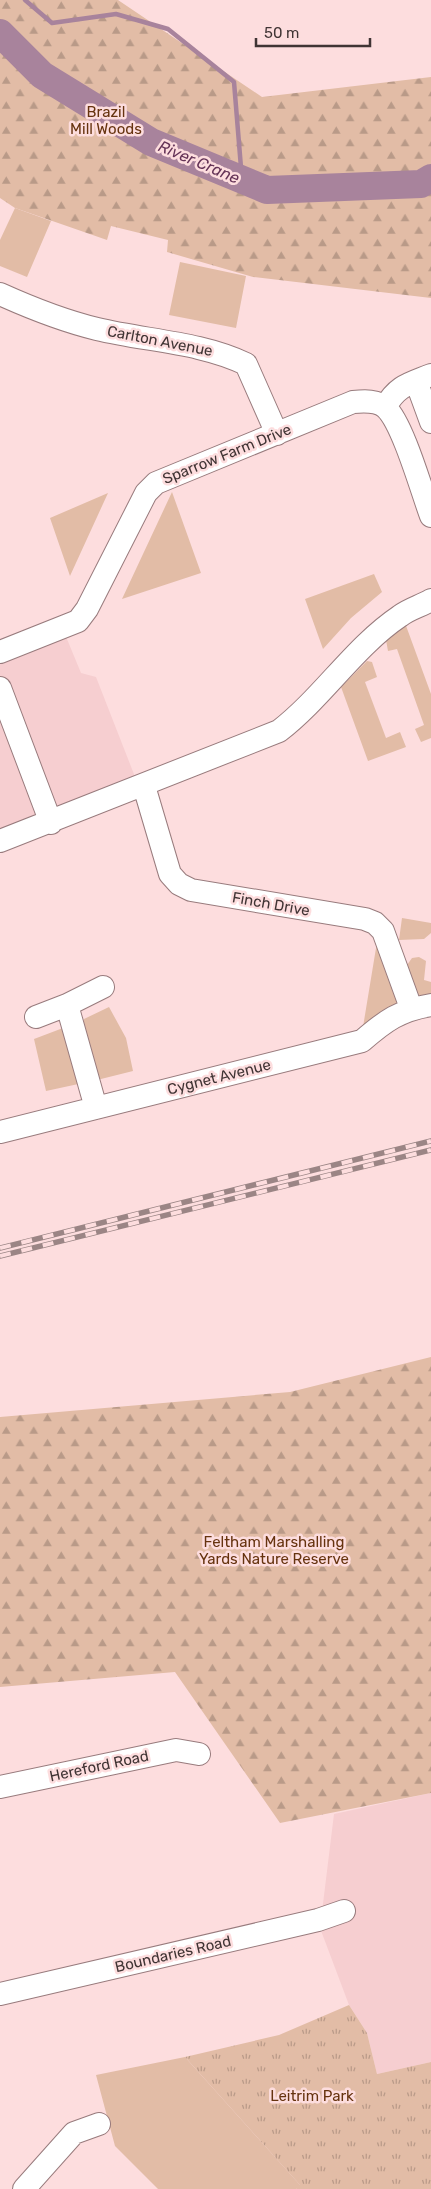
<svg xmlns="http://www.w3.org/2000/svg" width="431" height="2189" font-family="Rubik,sans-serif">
<defs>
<pattern id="forest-firs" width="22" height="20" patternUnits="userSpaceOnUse" patternTransform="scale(1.25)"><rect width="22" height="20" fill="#e2bca6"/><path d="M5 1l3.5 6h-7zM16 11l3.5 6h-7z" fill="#b99a88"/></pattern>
<pattern id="park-tufts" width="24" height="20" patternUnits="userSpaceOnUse" patternTransform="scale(1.25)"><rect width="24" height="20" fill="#e2bca6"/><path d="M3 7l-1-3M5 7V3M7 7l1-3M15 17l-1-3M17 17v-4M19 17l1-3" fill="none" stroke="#b99a88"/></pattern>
</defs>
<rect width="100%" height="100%" fill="#fdddde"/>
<!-- built -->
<path fill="#f6ced0" d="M62 627 81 673 96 677 139 787 0 841V652Z
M431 1793V2062L377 2074 367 2033 349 2005 320 1928 334 1814Z"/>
<!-- green -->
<path fill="#e2bca6" d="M15 208 51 221 27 277 0 266V240Z
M180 262 246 276 236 328 169 315Z
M172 492 201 573 122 599Z
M108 493 70 576 50 518Z
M374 574 382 592 351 618 323 649 305 599Z
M405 623 431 694V738L421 742 415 729 424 725 397 649 388 651 386 640Z
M367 661 372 662 377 677 365 682 386 738 400 732 406 747 368 761 341 687Z
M402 918 431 923V933L424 939 399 940Z
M377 942 399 1001 395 1006 363 1027Z
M419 957 426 961 424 980 431 982V996H420L416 992 407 965 412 958Z
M109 1007 126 1038 133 1071 97 1080 83 1024 84 1019Z
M63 1028 83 1083 46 1091 34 1039Z
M185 2057 301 2186 296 2189H158L115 2146 96 2075Z"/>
<!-- forest -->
<path fill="url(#forest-firs)" d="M0 0H118L262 97 431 77V298L253 277 167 252 168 240 111 226 107 240 15 208 0 198Z
M431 1357V1793L280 1823 175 1672 0 1687V1417L290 1392Z"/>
<!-- park -->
<path fill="url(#park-tufts)" d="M349 2005 367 2033 377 2074 431 2062V2189H296L300 2185 185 2057 279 2035Z"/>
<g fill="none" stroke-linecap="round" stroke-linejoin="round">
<!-- stream -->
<path stroke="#a8839c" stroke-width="4.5" d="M25 0 52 23 116 14 168 29 234 82 242 180"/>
<!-- river -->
<path stroke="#a8839c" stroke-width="28" d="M0 33 42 75 151 142 267 190 421 184 431 178"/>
<defs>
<path id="minor" d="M0 294C31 308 64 321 97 329 147 341 200 342 246 364L277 434
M416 381 431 422
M385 407C398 385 409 384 431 375
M0 652 78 621 87 609 146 493 156 483 353 402C364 401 378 400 386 408 403 424 422 492 431 516
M0 688 51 823
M144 786 170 874 179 884 191 890 365 919 375 923 383 931 411 1008
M0 841 279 731C323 697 354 647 400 616 409 609 421 606 431 600
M36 1017 67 1005
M96 1108 67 1005 103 987
M0 1132 362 1041C385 1021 400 1010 431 1005
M0 1787 176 1750 199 1754
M0 1994 318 1920 344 1911
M24 2189 74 2133 99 2124"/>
</defs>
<!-- minor casing -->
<use href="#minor" stroke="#987b7d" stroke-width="24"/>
<!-- minor -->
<use href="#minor" stroke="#fff" stroke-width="22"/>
<defs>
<path id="rail" d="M0 1248 431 1141
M0 1256 431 1150"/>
</defs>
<!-- rail casing -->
<use href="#rail" stroke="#9b8585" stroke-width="5.5"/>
<!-- rail -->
<use href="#rail" stroke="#fdddde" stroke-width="4" stroke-dasharray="11" stroke-linecap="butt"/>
</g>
<g text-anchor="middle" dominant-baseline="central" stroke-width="5" stroke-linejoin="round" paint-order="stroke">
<!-- park labels -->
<g font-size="15" fill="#66330f" stroke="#fdddde">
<text x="106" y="112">Brazil<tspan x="106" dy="17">Mill Woods</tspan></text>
<text x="274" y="1542">Feltham Marshalling<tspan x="274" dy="17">Yards Nature Reserve</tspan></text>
<text x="312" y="2096">Leitrim Park</text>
</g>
<!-- street labels -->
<g font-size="15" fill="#403434" stroke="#fdddde">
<text transform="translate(160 341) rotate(11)">Carlton Avenue</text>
<text transform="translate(227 454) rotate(-22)">Sparrow Farm Drive</text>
<text transform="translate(271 904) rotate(10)">Finch Drive</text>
<text transform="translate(219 1077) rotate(-14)">Cygnet Avenue</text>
<text transform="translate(99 1766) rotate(-12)">Hereford Road</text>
<text transform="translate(173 1954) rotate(-13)">Boundaries Road</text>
</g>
<!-- water labels -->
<g font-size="16" font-style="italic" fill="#653357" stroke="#fdddde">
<text transform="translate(199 162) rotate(23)">River Crane</text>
</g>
</g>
<!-- scale -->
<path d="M256 38v8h114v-8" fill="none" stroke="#403434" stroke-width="2.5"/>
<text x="264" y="38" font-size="15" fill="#403434" stroke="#fdddde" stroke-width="4" paint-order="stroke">50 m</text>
</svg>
